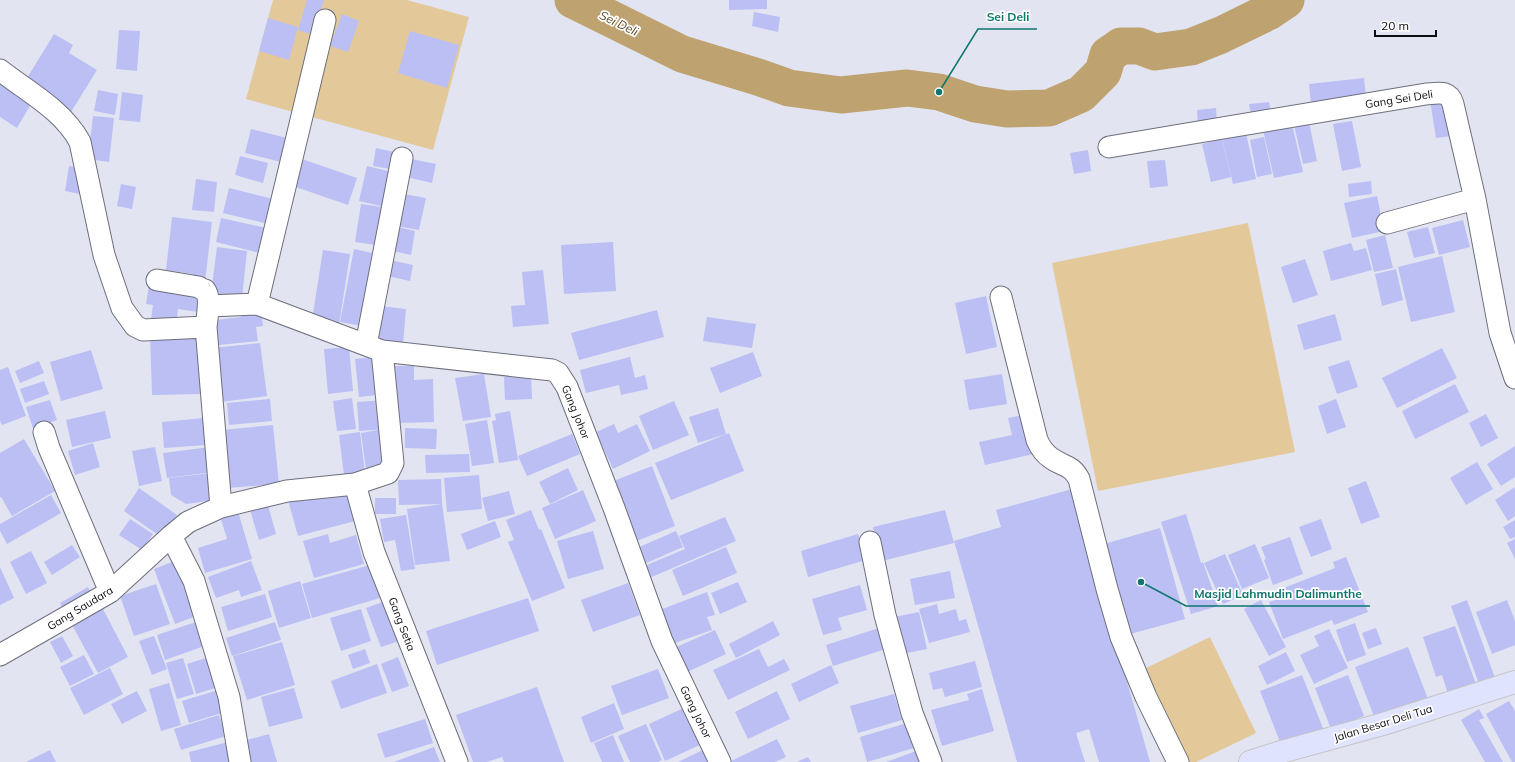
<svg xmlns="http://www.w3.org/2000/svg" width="1515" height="762" font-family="Mulish,sans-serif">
<rect width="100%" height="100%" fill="#e2e4f2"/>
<!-- green -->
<path fill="#e3c999" d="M273 0H407L469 17 433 150 246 99Z
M1248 223 1295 452 1098 491 1052 263Z
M1210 637 1256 733 1196 762H1185L1140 671Z"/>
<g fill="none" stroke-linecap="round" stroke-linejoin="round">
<!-- river -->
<path stroke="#bea26f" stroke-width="37" d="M573 0 682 54 758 77 789 88 841 95 907 88 939 92 975 104 1007 109 1049 108 1081 94 1103 72 1108 55 1121 46H1139L1155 52 1191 47 1221 35 1268 12 1286 0"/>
</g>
<!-- building -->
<path fill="#bbbff4" d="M307 0H324L313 35 298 30Z
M729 0H767V9L729 10Z
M754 12 780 17 778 32 752 26Z
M342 14 359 21 348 52 330 46Z
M268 18 298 27 289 60 259 51Z
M119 30 140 31 137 71 116 69Z
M410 31 459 45 447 88 398 73Z
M54 34 73 45 69 53 97 70 71 112 24 83Z
M1364 78 1366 99 1311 104 1309 84Z
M2 79 34 99 17 128 0 117V83Z
M98 90 118 94 115 115 94 111Z
M122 92 143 95 140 122 119 120Z
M1447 97 1452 136 1436 138 1430 100Z
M1269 102 1272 118 1252 121 1249 104Z
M1216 108 1217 125 1198 126 1197 110Z
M93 116 114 118 109 162 88 159Z
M1352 121 1361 167 1342 171 1333 124Z
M1309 122 1317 161 1303 164 1294 125Z
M1292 124 1303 172 1274 178 1263 130Z
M251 129 291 139 285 163 245 153Z
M1246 133 1256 179 1233 184 1222 138Z
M1264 137 1272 174 1257 177 1250 140Z
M1222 139 1231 177 1211 182 1202 144Z
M376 148 399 153 396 170 373 166Z
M1088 150 1091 171 1074 174 1070 153Z
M240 156 268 163 263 183 235 175Z
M299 158 357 178 348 205 290 185Z
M406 158 436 164 432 183 402 176Z
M1165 160 1168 186 1150 188 1147 161Z
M69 166 85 168 80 194 65 191Z
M367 166 396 173 389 208 359 201Z
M196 179 217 182 214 212 192 210Z
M1371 181 1372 194 1349 197 1348 184Z
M121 184 136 187 132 209 117 206Z
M229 188 273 199 268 224 223 213Z
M398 193 426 198 419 230 391 225Z
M1377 196 1384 231 1352 238 1344 203Z
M361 204 389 208 383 246 355 242Z
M172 217 212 222 205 282 193 280V274L166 270Z
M221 218 266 228 260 253 216 242Z
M1463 220 1470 247 1439 255 1432 228Z
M393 226 415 231 411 255 389 250Z
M1428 227 1435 253 1414 258 1407 232Z
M1385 235 1393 268 1374 272 1366 240Z
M613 242 616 291 564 294 561 245Z
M1351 243 1354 251 1366 248 1372 270 1331 281 1323 251Z
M217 247 247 251 242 298 211 294Z
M354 249 381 255 367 327 340 322Z
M323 250 350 254 339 325 312 320Z
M1442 256 1455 312 1411 322 1398 267Z
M1305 259 1318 295 1293 303 1281 267Z
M390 260 413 265 410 281 387 276Z
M1396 269 1403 300 1382 306 1375 274Z
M543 270 549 324 513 327 511 306 525 305 522 272Z
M149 285 200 293 198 312 178 309 176 324 151 320 153 305 146 304Z
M986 296 997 347 966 354 955 303Z
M380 306 406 309 403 345 377 343Z
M657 310 664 337 579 360 571 333Z
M261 311 263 326 256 327 258 341 219 345 216 320 241 317 240 313Z
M1335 314 1342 340 1304 350 1297 325Z
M707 317 756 324 752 348 703 341Z
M200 332 202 394 152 395 150 333Z
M260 343 267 396 220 402 213 348Z
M349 347 353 391 328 394 324 349Z
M1442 348 1457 378 1397 408 1382 378Z
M91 350 103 389 61 401 50 362Z
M753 352 762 376 720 393 710 368Z
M374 357 378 395 359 397 355 359Z
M630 357 635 378 645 375 648 389 621 395 619 385 586 393 580 370Z
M1349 360 1358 387 1337 394 1328 367Z
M39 361 44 373 20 383 15 371Z
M393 366H414V380L433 379 434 422 395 423Z
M8 367 26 416 2 425 0 421V370Z
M484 374 491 417 463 421 455 378Z
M1002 374 1007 404 969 410 964 380Z
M531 376 532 399 505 400 504 377Z
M44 381 49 394 25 403 20 389Z
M1455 384 1469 412 1415 439 1402 411Z
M352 398 356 429 337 431 333 401Z
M270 399 272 421 229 425 227 403Z
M1336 399 1346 427 1327 434 1318 406Z
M50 400 57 420 33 428 26 407Z
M385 400 386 429 359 431 357 402Z
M674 401 689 435 653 450 639 416Z
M718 408 726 434 698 443 689 417Z
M105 411 111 438 72 447 66 420Z
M510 411 518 460 499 463 492 421 496 420 495 414Z
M1486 414 1498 438 1481 447 1469 423Z
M1023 415 1033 454 985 465 979 442 1012 435 1008 418Z
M204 418 206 445 164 448 162 422Z
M487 420 494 463 472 466 465 424Z
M614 424 618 433 637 424 650 451 613 469 596 432Z
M273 425 279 484 227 488 221 430Z
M405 428 437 429 436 449 405 448Z
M383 429 388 465 366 469 361 433Z
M360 432 365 473 344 475 339 435Z
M729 433 744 471 671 500 655 463Z
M572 434 580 454 527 476 518 456Z
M24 439 55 491 12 516 1 497H0V453Z
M93 443 100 467 75 475 68 451Z
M1515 446V477L1501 486 1487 464Z
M155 447 162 481 139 486 132 451Z
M210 447 213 472 167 478 163 453Z
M469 454 470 472 426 473 425 455Z
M1477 462 1493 489 1466 505 1450 478Z
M652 466 675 526 634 542 611 482Z
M568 468 578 490 550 504 539 482Z
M211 473 215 500 186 504 171 495 169 478Z
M479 475 482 509 447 512 444 478Z
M441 479 442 504 399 505 398 480Z
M1366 481 1380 517 1361 524 1348 488Z
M1515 487V516L1508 521 1495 500Z
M139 488 177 515 161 537 124 511Z
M1072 489 1150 762H1099L1089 729 1076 733 1085 762H1017L954 541 1001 527 996 510Z
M583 490 596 521 555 539 542 508Z
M509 491 515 514 488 521 482 498Z
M352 492 359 520 298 536 288 500 328 494 329 497Z
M51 495 61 513 7 544 0 531V524Z
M266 498 276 534 259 540 248 503Z
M375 498H396V514H375Z
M442 504 450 561 415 565 407 509Z
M237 508 252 559 205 573 198 548 227 539 219 513Z
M531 510 539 530 541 529 565 588 532 601 508 542 514 540 506 520Z
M945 510 954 543 882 561 873 527Z
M1186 514 1201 563 1203 562 1218 606 1191 614 1161 522Z
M406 515 415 569 401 571 395 540 384 542 380 519Z
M725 517 736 541 647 579 642 567 685 549 679 536Z
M130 519 153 534 142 550 119 535Z
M1321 519 1332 549 1311 557 1299 527Z
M1515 520V537L1510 539 1503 527Z
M495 521 501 537 467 550 461 534Z
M1160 528 1185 619 1123 636 1097 546Z
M593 531 604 569 568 579 557 541Z
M676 531 683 547 644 564 637 548Z
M328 534 330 543 356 535 364 564 314 578 303 541Z
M858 534 866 560 808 577 801 551Z
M1290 537 1303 574 1273 585 1264 560 1266 559 1261 547Z
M1515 539V559L1507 543Z
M1255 544 1269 578 1242 589 1228 555Z
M72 545 80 557 52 575 44 562Z
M726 547 737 573 683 596 672 570Z
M31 551 47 583 26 594 10 562Z
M1225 554 1243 595 1223 604 1204 563Z
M1346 557 1368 612 1334 625 1332 620 1283 639 1269 602 1284 597 1281 589 1335 568 1333 562Z
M177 560 199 615 175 624 154 569Z
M251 561 262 590 241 597 239 590 216 598 208 577Z
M370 565 380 598 312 618 302 584Z
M0 567 14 598 0 605Z
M950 571 955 598 915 605 910 579Z
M300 581 311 618 279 628 268 591Z
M738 582 747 602 720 614 711 593Z
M628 583 640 615 593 632 581 600Z
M156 584 170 624 134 636 120 596Z
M860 585 867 610 838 618 842 630 823 635 812 599Z
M88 587 95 599 67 615 60 603Z
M707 592 715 615 707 617 712 630 669 645 657 611Z
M265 594 272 617 228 631 221 607Z
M528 598 539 631 437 665 426 631Z
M391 599 405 639 381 647 366 608Z
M1261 600 1286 647 1269 656 1244 609Z
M1467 600 1495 678 1479 684 1451 606Z
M1507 600 1515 621V645L1492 654 1476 612Z
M937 604 939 614 956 609 959 621 966 619 970 632 929 643 919 609Z
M101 605 128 657 98 673 70 621Z
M361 609 371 641 341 651 330 618Z
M919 612 927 649 902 654 894 617Z
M202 620 210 644 165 660 157 635Z
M773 621 780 635 736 658 729 644Z
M275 622 281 640 232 656 226 638Z
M1355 623 1366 655 1347 662 1336 630Z
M1455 626 1477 687 1449 697 1442 675 1436 677 1423 637Z
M882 627 889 648 833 666 826 645Z
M1376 628 1382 644 1368 649 1362 633Z
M1329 629 1348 668 1314 684 1300 655 1319 646 1314 636Z
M715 630 726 654 683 674 672 649Z
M62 636 73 656 61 663 50 642Z
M154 636 167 669 152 675 139 641Z
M282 642 295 685 247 700 233 656Z
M1408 647 1428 699 1375 719 1355 667Z
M365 649 370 663 353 669 348 655Z
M759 649 768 667 784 659 790 670 728 700 713 670Z
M1286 652 1295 671 1267 685 1258 666Z
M84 655 94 674 70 686 60 667Z
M213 656 222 686 196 694 187 664Z
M398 657 409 686 392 692 381 664Z
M183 658 194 694 177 699 166 663Z
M975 661 982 687 945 697 942 688 933 690 929 673Z
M377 664 387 693 341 709 331 681Z
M831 665 839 683 799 702 791 684Z
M110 668 123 694 84 715 70 688Z
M658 669 669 698 622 715 611 686Z
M1302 675 1324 731 1282 747 1260 691Z
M1348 675 1364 716 1331 729 1315 688Z
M169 683 181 725 161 731 149 689Z
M537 687 564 762H504L502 757 487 762H473L456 715Z
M294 688 303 718 269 727 261 697Z
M982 689 994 731 942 746 931 710 969 700 967 694Z
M218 690 225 712 189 723 182 701Z
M137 691 147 711 122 724 111 704Z
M777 691 790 719 748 739 735 712Z
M894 694 902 720 858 733 850 706Z
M1509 701 1515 711V762H1512L1486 714Z
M614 703 624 729 591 743 581 717Z
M688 706 704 743 665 761 649 724Z
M1479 709 1484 718 1479 720 1503 762H1485L1461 720Z
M219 715 226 736 181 750 174 729Z
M425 719 433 743 385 758 377 734Z
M907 723 914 748 867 762 860 737Z
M646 724 662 760 658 762H630L618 736Z
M269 734 277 762H245L240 742Z
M613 735 624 762H602L594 743Z
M777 739 786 757 775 762H729Z
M232 741 237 762H191L189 752Z
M434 747 440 762H394Z
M709 747 716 762H678Z
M50 750 56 762H26Z
M919 750 923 762H886Z
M808 757 811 762H797Z"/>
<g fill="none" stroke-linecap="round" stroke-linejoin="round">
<defs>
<path id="minor" d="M0 70C28 92 63 110 80 142L104 255 122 308 135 326 143 330 206 327
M1109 147 1426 94C1439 93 1449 90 1453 104L1475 199 1500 333 1515 378
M1387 223 1475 199
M157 280 199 287C199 288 204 290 205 290 211 297 207 318 206 327L221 507
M1001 297 1037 440C1040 447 1045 454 1051 458 1063 467 1071 464 1079 479L1107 589 1121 637 1146 697 1178 762
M257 304 325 20
M209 306 257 304 382 351 552 370 558 373 567 387 614 508 662 641 720 762
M366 345 402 158
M44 432 49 448 110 592
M355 484 374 552 457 762
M171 536 194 581 229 697 240 762
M870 542 885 615 912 713 931 762
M0 655 110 592 171 536 188 522 221 507 287 491 355 484 388 473 393 463 382 351"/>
<path id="major" d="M1250 762 1281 752 1383 724 1515 682"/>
</defs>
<!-- minor casing -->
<use href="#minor" stroke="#6e6f7c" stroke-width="23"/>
<!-- major casing -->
<use href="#major" stroke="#c5c5c6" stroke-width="24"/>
<!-- minor -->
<use href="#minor" stroke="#fff" stroke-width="21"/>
<!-- major -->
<use href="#major" stroke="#e0e3fe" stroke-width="22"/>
</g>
<g text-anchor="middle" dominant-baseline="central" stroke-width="3.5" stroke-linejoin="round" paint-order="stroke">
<!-- street labels -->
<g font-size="11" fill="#0c0c11" stroke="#fff">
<text transform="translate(1399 99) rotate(-9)">Gang Sei Deli</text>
<text transform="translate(576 412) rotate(68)">Gang Johor</text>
<text transform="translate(80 608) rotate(-31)">Gang Saudara</text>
<text transform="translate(402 624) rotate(69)">Gang Setia</text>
<text transform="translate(696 712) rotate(64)">Gang Johor</text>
<text transform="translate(1383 723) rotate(-17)">Jalan Besar Deli Tua</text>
</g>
<!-- water labels -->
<g font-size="12" font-style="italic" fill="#57431b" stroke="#fff">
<text transform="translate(619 23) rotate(26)">Sei Deli</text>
</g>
</g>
<!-- callouts -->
<path fill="none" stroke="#0f766e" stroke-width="1.5" d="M939 92L978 29H1037M1141 582L1186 606H1370"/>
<g fill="#0f766e" stroke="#fff" stroke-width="1.5">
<circle cx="939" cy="92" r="4"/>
<circle cx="1141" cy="582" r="4"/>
</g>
<g font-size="12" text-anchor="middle" font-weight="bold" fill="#0f766e" stroke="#fff" stroke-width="3.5" stroke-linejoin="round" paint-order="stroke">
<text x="1008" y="21">Sei Deli</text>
<text x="1278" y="598">Masjid Lahmudin Dalimunthe</text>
</g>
<!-- scale -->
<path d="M1375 30v6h61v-6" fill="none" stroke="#0c0c11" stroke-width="2"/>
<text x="1381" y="30" font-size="12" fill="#0c0c11" stroke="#ffffff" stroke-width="3" paint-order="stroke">20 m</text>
</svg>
